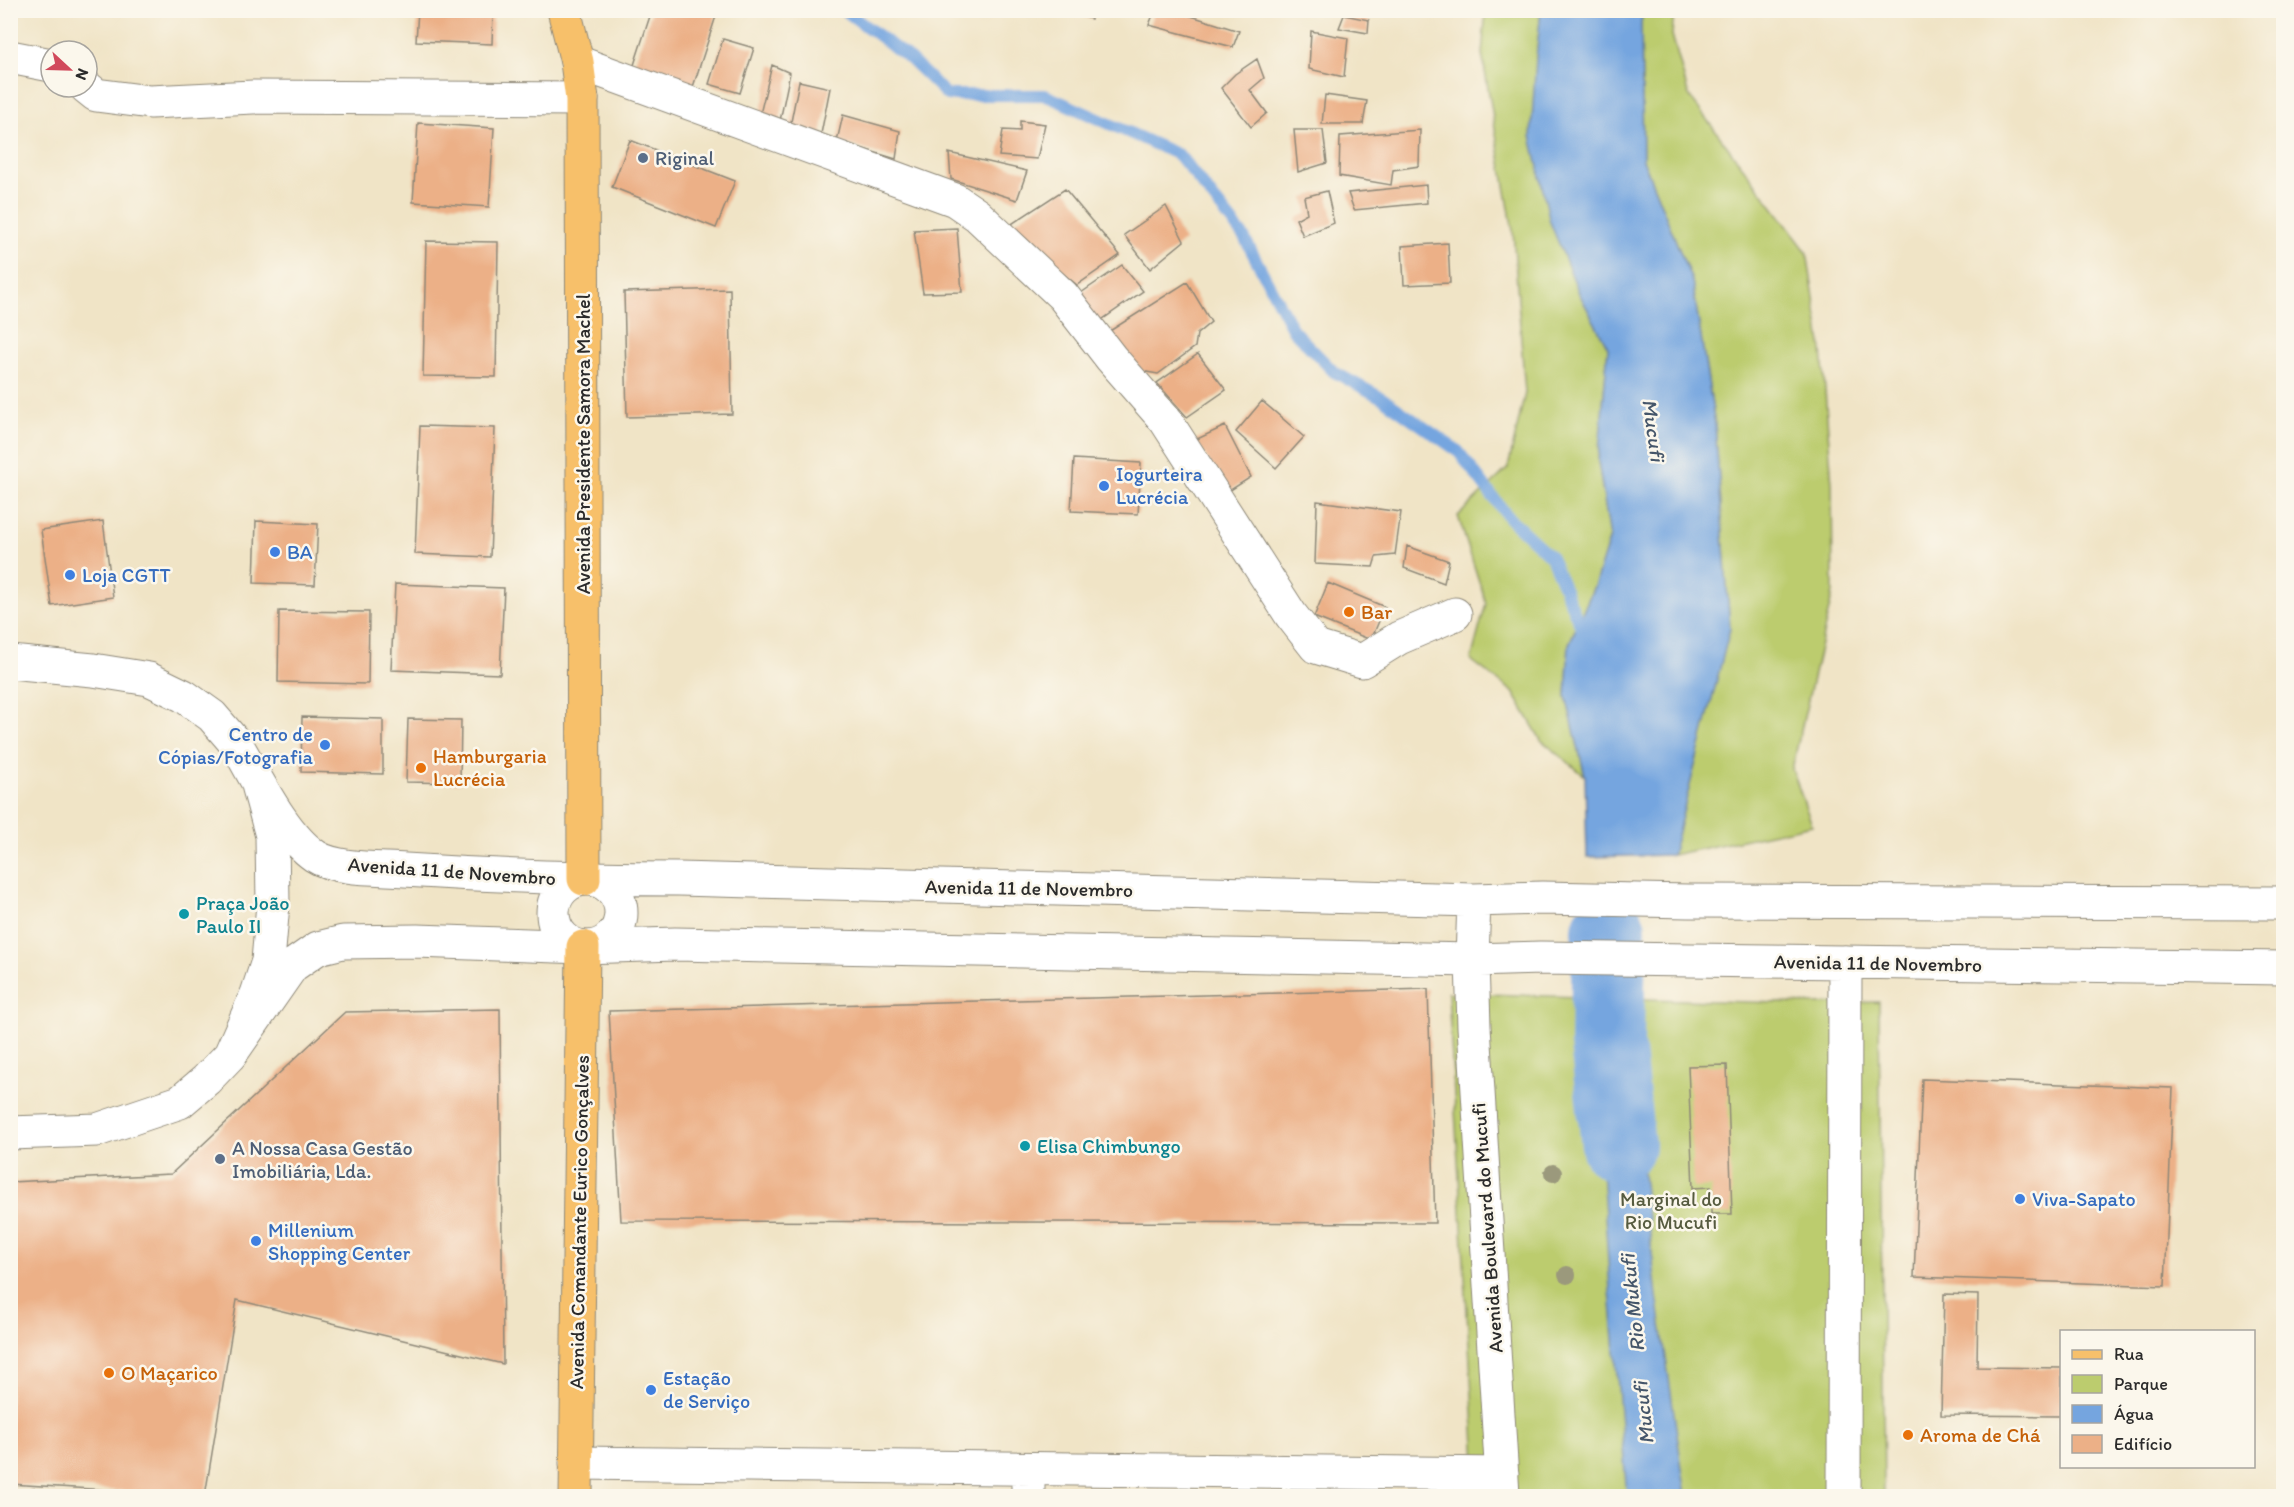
<svg xmlns="http://www.w3.org/2000/svg" width="2294" height="1507" font-family="Itim,sans-serif">
<rect width="100%" height="100%" fill="#fbf7ec"/>
<filter id="ink" filterUnits="userSpaceOnUse"><feTurbulence type="fractalNoise" baseFrequency=".0167" numOctaves="2"/><feDisplacementMap in="SourceGraphic" scale="12" xChannelSelector="R" yChannelSelector="G"/><feConvolveMatrix kernelMatrix="1 2 1 2 8 2 1 2 1" color-interpolation-filters="sRGB"/></filter>
<filter id="wash" filterUnits="userSpaceOnUse"><feTurbulence type="fractalNoise" baseFrequency=".008" numOctaves="4" result="noise"/><feDisplacementMap in="SourceGraphic" scale="24" xChannelSelector="R" yChannelSelector="G"/><feGaussianBlur stdDeviation="1.35" result="paint"/><feColorMatrix in="noise" values="0 0 0 0 0 0 0 0 0 0 0 0 0 0 0 0 0 1.4 0 .05"/><feComposite in="paint" operator="in"/></filter>
<g filter="url(#wash)">
<rect width="100%" height="100%" fill="#f0e4c6"/>
<!-- green -->
<path fill="#bccc6e" stroke="#747c4c" stroke-width="1.5" d="M1486 11H1541L1536 58 1579 293 1608 348 1598 461 1610 537 1595 584 1569 644 1566 696 1585 776 1541 740 1513 692 1471 660 1486 603 1458 516 1508 468 1525 393 1513 231 1482 54Z
M1643 11H1674L1672 35 1689 96 1807 252 1822 350 1832 484 1833 592 1792 769 1812 825 1672 855 1730 628 1715 424 1692 281 1643 160 1641 23Z
M1448 993 1815 1004 1879 1002 1884 1496H1478Z"/>
<!-- water -->
<path fill="#75a5df" stroke="#506885" stroke-width="1.5" d="M1541 11H1643L1641 23 1643 160 1692 281 1715 424 1730 629 1672 855 1587 857 1585 776 1566 696 1569 644 1595 584 1610 537 1598 461 1608 348 1579 293 1550 222 1531 136 1536 58Z
M1627 1037 1657 1296 1686 1496H1627L1610 1291 1599 1124 1586 1040 1607 1043Z"/>
<g fill="none" stroke-linecap="round" stroke-linejoin="round">
<!-- stream -->
<path stroke="#75a5df" stroke-width="12" d="M844 10 910 59 947 95H1045L1179 155 1244 237 1293 330 1334 372 1382 398 1458 451 1509 518 1551 557 1585 637"/>
<!-- river -->
<path stroke="#75a5df" stroke-width="74" d="M1609 930 1607 1043 1618 1145"/>
</g>
<g id="blocks">
<!-- building -->
<path fill="#ecb087" d="M418 10H493L492 44 416 41Z
M652 10H718L693 87 633 68Z
M1064 10H1095L1091 19Z
M1155 10H1172L1239 31 1233 47 1149 25Z
M1344 15 1369 20 1368 33 1339 28Z
M1311 31 1348 38 1344 77 1309 69Z
M723 39 754 48 740 93 709 84Z
M1257 59 1264 78 1250 90 1267 113 1251 127 1221 88 1235 74Z
M772 65 790 73 780 121 760 114Z
M799 81 830 88 821 134 790 127Z
M1325 95 1367 101 1363 124H1322Z
M843 115 900 131 896 159 837 141Z
M1020 121 1045 124 1037 159 999 156 1003 130 1020 131Z
M418 123 494 128 489 207 413 202Z
M1294 130H1323L1327 163 1298 172Z
M1420 130 1419 166 1393 170 1391 185 1339 176 1340 136Z
M630 140 735 181 716 228 612 187Z
M949 153 1027 171 1017 200 951 179Z
M1426 185 1427 203 1354 210 1348 193Z
M1065 189 1120 255 1077 285 1007 227Z
M1327 191 1334 223 1303 236 1296 219 1307 213 1304 197Z
M1166 206 1184 241 1150 269 1124 235Z
M957 228 962 292 923 293 914 230Z
M426 241 498 242 496 377 423 376Z
M1448 243 1450 283 1404 285 1402 246Z
M1122 265 1143 291 1100 321 1075 297Z
M1187 282 1211 322 1197 334 1195 347 1158 374 1141 371 1105 334Z
M730 289 732 414 627 417 624 292Z
M1198 354 1226 390 1187 417 1157 383Z
M1262 401 1304 437 1276 468 1236 432Z
M420 426 495 428 490 557 415 554Z
M1225 426 1251 477 1229 491 1195 440Z
M1074 459 1141 463 1138 514 1071 511Z
M1317 501 1401 512 1395 555 1376 557 1373 567 1315 564Z
M103 521 113 597 52 606 41 530Z
M256 521 318 524 315 585 254 583Z
M1407 546 1449 561 1444 583 1404 568Z
M1328 583 1385 607 1371 640 1314 617Z
M395 584 504 588 500 674 391 670Z
M279 611 369 612 368 684 278 682Z
M302 717 383 719V774L301 772Z
M408 719 461 720 460 783 406 782Z
M1428 989 1435 1223 621 1221 609 1011Z
M500 1009 503 1364 237 1300 205 1496 10 1484V1182L171 1174 345 1012Z
M1727 1065 1732 1214H1711V1187L1693 1188 1688 1066Z
M1922 1079 2173 1088 2165 1286 1914 1277Z
M1944 1294 1978 1295 1977 1367 2062 1368V1416L1941 1415Z"/>
</g>
</g>
<g filter="url(#ink)">
<use href="#blocks" fill-opacity="0" stroke="#8e8878" stroke-width="1.5"/>
<g fill="none" stroke-linecap="round" stroke-linejoin="round">
<defs>
<path id="minor" d="M10 57 51 65
M577 62 955 200 977 215 1063 296 1111 358 1166 421 1291 615 1316 647 1362 661 1399 638 1455 614
M86 87 96 95 150 102 253 97 582 99
M10 662 93 670 149 679 184 696 212 716 237 745 257 781 272 836 273 904 268 961 257 994 230 1055 206 1080 180 1102 97 1130 10 1133
M237 745C257 779 283 834 315 856 336 870 380 868 405 870 496 876 587 879 679 879L1474 900 1542 898 1688 901 2284 903
M553 913a34 34 0 1 1 68 0a34 34 0 1 1-68 0Z
M1474 900 1472 960 1474 1027 1503 1495
M230 1055 292 966 318 948 343 942 417 941 583 947 675 944 1472 960 1540 958 2284 968
M576 1463 1502 1474
M1028 1496V1469
M1844 1496 1845 962"/>
<path id="major" d="M564 10 577 62 582 99 584 879
M576 1496 583 947"/>
</defs>
<!-- minor casing -->
<use href="#minor" stroke="#8e8878" stroke-width="35"/>
<!-- major casing -->
<use href="#major" stroke="#8e8878" stroke-width="35"/>
<!-- minor -->
<use href="#minor" stroke="#fff" stroke-width="33"/>
<!-- major -->
<use href="#major" stroke="#f7c06b" stroke-width="33"/>
</g>
<!-- trees -->
<g fill="#9b997c">
<circle cx="1553" cy="1173" r="9"/>
<circle cx="1567" cy="1275" r="9"/>
</g>
</g>
<!-- markers -->
<g fill="#5c6f8a" stroke="#fbf7ec" stroke-width="2">
<circle cx="643" cy="158" r="6"/>
<circle cx="220" cy="1159" r="6"/>
</g>
<g fill="#3f7fe0" stroke="#fbf7ec" stroke-width="2">
<circle cx="1104" cy="486" r="6"/>
<circle cx="275" cy="552" r="6"/>
<circle cx="70" cy="575" r="6"/>
<circle cx="325" cy="745" r="6"/>
<circle cx="2020" cy="1199" r="6"/>
<circle cx="256" cy="1241" r="6"/>
<circle cx="651" cy="1390" r="6"/>
</g>
<g fill="#e8710a" stroke="#fbf7ec" stroke-width="2">
<circle cx="1349" cy="612" r="6"/>
<circle cx="421" cy="768" r="6"/>
<circle cx="109" cy="1373" r="6"/>
<circle cx="1908" cy="1435" r="6"/>
</g>
<g fill="#0f9aa8" stroke="#fbf7ec" stroke-width="2">
<circle cx="184" cy="914" r="6"/>
<circle cx="1025" cy="1146" r="6"/>
</g>
<g text-anchor="middle" dominant-baseline="central" stroke-width="5" stroke-linejoin="round" paint-order="stroke">
<!-- service labels -->
<g font-size="20" fill="#4e5e75" stroke="#fbf7ec" text-anchor="start">
<text x="655" y="158">Riginal</text>
<text x="232" y="1148">A Nossa Casa Gestão<tspan x="232" dy="23">Imobiliária, Lda.</tspan></text>
</g>
<!-- street labels -->
<g font-size="20" fill="#2b2b2b" stroke="#fbf7ec">
<text transform="translate(583 444) rotate(-90)">Avenida Presidente Samora Machel</text>
<text transform="translate(452 871) rotate(4)">Avenida 11 de Novembro</text>
<text transform="translate(1029 888) rotate(1)">Avenida 11 de Novembro</text>
<text transform="translate(1878 963) rotate(1)">Avenida 11 de Novembro</text>
<text transform="translate(579 1222) rotate(-89)">Avenida Comandante Eurico Gonçalves</text>
<text transform="translate(1487 1228) rotate(-94)">Avenida Boulevard do Mucufi</text>
</g>
<!-- shop labels -->
<g font-size="20" fill="#366cbe" stroke="#fbf7ec" text-anchor="start">
<text x="1116" y="474">Iogurteira<tspan x="1116" dy="23">Lucrécia</tspan></text>
<text x="287" y="552">BA</text>
<text x="82" y="575">Loja CGTT</text>
<text x="313" y="734" text-anchor="end">Centro de<tspan x="313" dy="23">Cópias/Fotografia</tspan></text>
<text x="2032" y="1199">Viva-Sapato</text>
<text x="268" y="1230">Millenium<tspan x="268" dy="23">Shopping Center</tspan></text>
<text x="663" y="1378">Estação<tspan x="663" dy="23">de Serviço</tspan></text>
</g>
<!-- food labels -->
<g font-size="20" fill="#c56008" stroke="#fbf7ec" text-anchor="start">
<text x="1361" y="612">Bar</text>
<text x="433" y="756">Hamburgaria<tspan x="433" dy="23">Lucrécia</tspan></text>
<text x="121" y="1373">O Maçarico</text>
<text x="1920" y="1435">Aroma de Chá</text>
</g>
<!-- culture labels -->
<g font-size="20" fill="#0d838f" stroke="#fbf7ec" text-anchor="start">
<text x="196" y="903">Praça João<tspan x="196" dy="23">Paulo II</tspan></text>
<text x="1037" y="1146">Elisa Chimbungo</text>
</g>
<!-- park labels -->
<g font-size="20" fill="#565b3f" stroke="#fbf7ec">
<text x="1671" y="1199">Marginal do<tspan x="1671" dy="23">Rio Mucufi</tspan></text>
</g>
<!-- water labels -->
<g font-size="21" font-style="italic" fill="#45566a" stroke="#fbf7ec">
<text transform="translate(1654 430) rotate(82)">Mucufi</text>
<text transform="translate(1632 1303) rotate(-96)">Rio Mukufi</text>
<text transform="translate(1643 1413) rotate(-96)">Mucufi</text>
</g>
</g>
<!-- margin -->
<rect width="2294" height="1507" fill="none" stroke="#fbf7ec" stroke-width="36"/>
<!-- legend -->
<rect x="2060" y="1330" width="195" height="138" fill="#fbf7ec" stroke="#a8a59f" stroke-width="1.5"/>
<rect x="2072" y="1350" width="30" height="9" fill="#f7c06b" stroke="#a8a59f" stroke-width="1.5"/>
<text x="2114" y="1360" font-size="18" fill="#2b2b2b">Rua</text>
<rect x="2072" y="1375" width="30" height="18" fill="#bccc6e" stroke="#a8a59f" stroke-width="1.5"/>
<text x="2114" y="1390" font-size="18" fill="#2b2b2b">Parque</text>
<rect x="2072" y="1405" width="30" height="18" fill="#75a5df" stroke="#a8a59f" stroke-width="1.5"/>
<text x="2114" y="1420" font-size="18" fill="#2b2b2b">Água</text>
<rect x="2072" y="1435" width="30" height="18" fill="#ecb087" stroke="#a8a59f" stroke-width="1.5"/>
<text x="2114" y="1450" font-size="18" fill="#2b2b2b">Edifício</text>
<!-- north arrow -->
<g transform="translate(69 69) rotate(112)"><circle r="28" fill="#fbf7ec" stroke="#a8a59f" stroke-width="1.5"/>
<path d="M0-4.5L10 22L0 15L-10 22Z" fill="#d1495b"/>
<text y="-9" font-size="16" font-weight="bold" text-anchor="middle" fill="#2b2b2b">N</text>
</g>
</svg>
